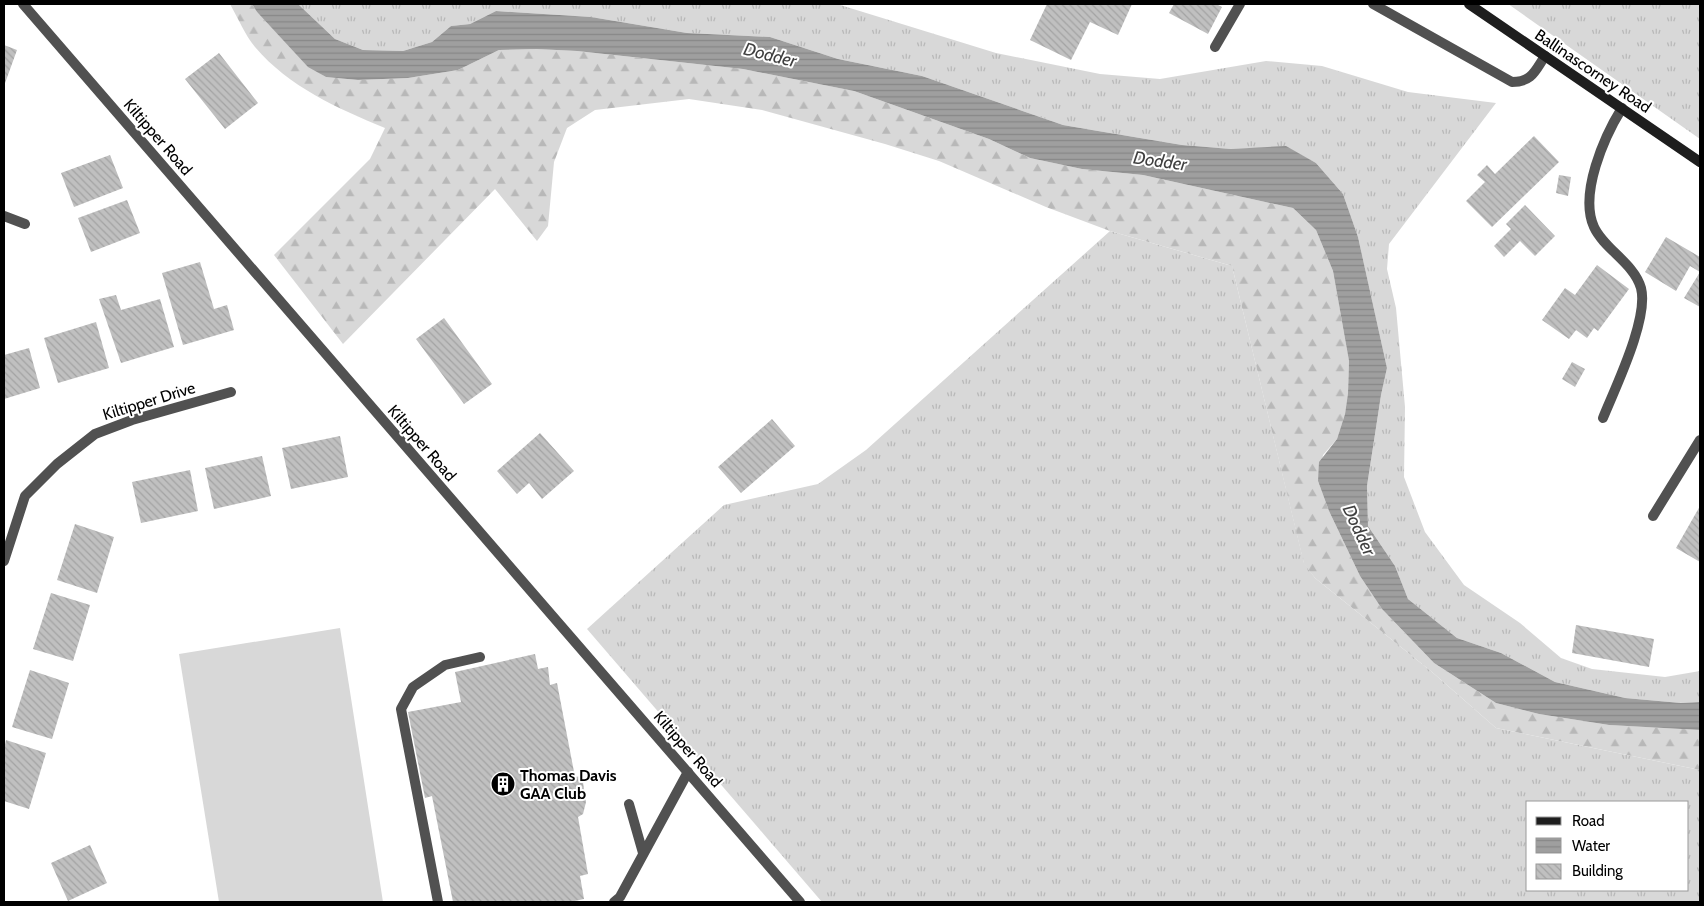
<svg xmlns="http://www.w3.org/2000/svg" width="1704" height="906" font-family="Cabin,sans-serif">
<defs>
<pattern id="grass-tufts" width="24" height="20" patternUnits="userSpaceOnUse" patternTransform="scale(1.25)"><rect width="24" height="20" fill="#d8d8d8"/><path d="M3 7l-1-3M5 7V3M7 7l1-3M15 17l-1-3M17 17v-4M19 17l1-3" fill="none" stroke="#b8b8b8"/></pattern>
<pattern id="forest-firs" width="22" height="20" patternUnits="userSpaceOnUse" patternTransform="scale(1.25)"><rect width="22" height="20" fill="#d8d8d8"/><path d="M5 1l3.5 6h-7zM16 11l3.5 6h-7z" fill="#b8b8b8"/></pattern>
<pattern id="water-rules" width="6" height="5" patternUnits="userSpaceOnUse" patternTransform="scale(1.25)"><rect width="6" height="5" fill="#9f9f9f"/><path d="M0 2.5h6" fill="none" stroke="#878787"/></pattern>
<pattern id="building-back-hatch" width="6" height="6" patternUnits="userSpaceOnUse" patternTransform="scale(1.25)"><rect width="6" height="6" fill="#c0c0c0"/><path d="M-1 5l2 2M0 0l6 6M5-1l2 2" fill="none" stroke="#a3a3a3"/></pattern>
</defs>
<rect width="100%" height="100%" fill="#fff"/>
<!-- grass -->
<path fill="url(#grass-tufts)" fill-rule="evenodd" d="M298 4H837L996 53 1100 74 1160 79 1266 61 1322 66 1408 92 1496 103 1389 244 1387 269 1396 308 1405 407 1404 477 1425 532 1464 585 1520 623 1561 658 1592 669 1665 677 1700 671V702L1681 703 1625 698 1555 682 1501 653 1457 638 1408 599 1395 566 1368 526 1367 486 1381 395 1387 368 1358 237 1343 194 1316 163 1286 147 1231 149 1182 145 1092 130 1063 125 922 76 838 59 770 37 687 33 591 17 496 11 470 24 451 26 432 42 403 51 363 50 335 39Z
M1509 4H1700V139L1511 6Z
M1110 231 1232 266 1304 563 1315 578 1432 672 1496 728 1700 770V902H822L587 629 724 505 818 484 866 450ZM1528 802H1688V890H1528Z"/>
<!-- forest -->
<path fill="url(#forest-firs)" d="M230 4H252L257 12 308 66 326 77 358 80 408 78 458 70 499 50 536 49 577 51 743 69 854 91 989 139 1030 158 1082 169 1143 175 1293 208 1316 230 1333 271 1349 361 1348 393 1345 414 1337 439 1323 455 1318 481 1329 511 1360 576 1382 609 1434 663 1496 703 1539 714 1609 725 1700 730V770L1496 728 1432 672 1315 578 1304 564 1232 266 1110 231 1046 207 939 161 885 144 762 110 689 99 595 110 567 128 554 162 548 226 537 241 495 189 343 344 274 255 370 159 385 128C337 108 289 87 255 47 245 35 238 18 230 4Z"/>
<!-- pitch -->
<path fill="#d8d8d8" d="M340 628 383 902H219L179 654Z"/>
<!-- water -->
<path fill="url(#water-rules)" d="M252 4H298L335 39 363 50 403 51 432 42 451 26 470 24 496 11 591 17 687 33 770 37 838 59 922 76 1063 125 1092 130 1182 145 1231 149 1286 146 1316 163 1343 194 1358 237 1387 368 1381 395 1367 486 1368 526 1395 566 1408 599 1457 638 1501 653 1555 682 1625 698 1681 703 1700 702V730L1609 725 1539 714 1496 703 1434 663 1382 609 1360 576 1329 511 1318 481 1319 462 1337 439 1345 414 1348 393 1349 361 1333 271 1316 230 1293 208 1143 175 1082 169 1030 158 989 139 854 91 743 69 577 51 536 49 499 50 458 70 408 78 358 80 326 77 308 67 257 12Z"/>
<!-- building -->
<path fill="url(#building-back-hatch)" d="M1047 4H1132L1118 35 1090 22 1071 60 1030 40Z
M1174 4H1216L1222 7 1208 34 1169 13Z
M4 45 17 50 4 86Z
M219 53 258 103 225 129 185 79Z
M1534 136 1559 162 1492 227 1466 201 1485 182 1477 175 1487 165 1495 174Z
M110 155 123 188 74 207 61 173Z
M1559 175 1571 177 1568 196 1556 193Z
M127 200 140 233 91 252 78 218Z
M1525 205 1555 236 1535 256 1520 241 1504 257 1494 246 1511 229 1506 224Z
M1666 237 1700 257V307L1684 298 1700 272 1690 266 1676 291 1645 272Z
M200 262 214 309 227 305 234 330 183 345 162 273Z
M1597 265 1629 289 1598 331 1594 328 1587 338 1576 330 1569 339 1542 320 1565 288 1575 295Z
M116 295 121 310 160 299 174 347 121 363 99 299Z
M444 318 492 384 464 404 416 339Z
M96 322 109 368 58 383 44 338Z
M29 348 40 388 4 399V355Z
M1572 362 1585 369 1575 387 1562 379Z
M772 419 795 446 741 493 718 467Z
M540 433 574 471 542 499 529 483 517 494 497 471Z
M340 436 348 477 291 489 282 448Z
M262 456 271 496 214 509 205 468Z
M190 470 198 511 141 523 132 482Z
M1700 506V562L1676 548Z
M75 524 114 537 97 593 57 580Z
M51 593 90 605 73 661 33 649Z
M1576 625 1654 639 1649 667 1572 653Z
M535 654 538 669 548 667 550 685 557 683 575 777 582 776 586 802 583 814 578 817 588 874 580 876 584 899 570 902H453L432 796 425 798 408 712 461 702 455 672Z
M30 670 69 683 52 739 12 727Z
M6 740 46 753 29 809 4 801V749Z
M90 845 107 883 68 901 51 863Z"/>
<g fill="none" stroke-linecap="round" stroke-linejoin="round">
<!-- service -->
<path stroke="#515151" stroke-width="10" d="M1373 4 1512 82C1532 82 1535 71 1545 56
M1215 47 1240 4
M1603 418C1615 388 1649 319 1641 288 1634 263 1604 249 1594 227 1579 194 1604 137 1622 108
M1653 516 1700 440
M629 804 643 853
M438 902 401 709 413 687 445 665 480 657
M614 902 620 897 688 772"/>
<!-- minor -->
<path stroke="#515151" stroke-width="10" d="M4 216 25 224
M4 561 25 496 57 464 95 434 132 420 231 392"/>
<!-- tertiary -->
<path stroke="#515151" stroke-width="10" d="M23 4 800 902"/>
<!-- secondary -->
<path stroke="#1e1e1e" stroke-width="10" d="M1469 4 1700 162"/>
</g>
<!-- icons -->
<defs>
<symbol id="building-disc" viewBox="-11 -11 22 22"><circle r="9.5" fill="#000" stroke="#fff"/><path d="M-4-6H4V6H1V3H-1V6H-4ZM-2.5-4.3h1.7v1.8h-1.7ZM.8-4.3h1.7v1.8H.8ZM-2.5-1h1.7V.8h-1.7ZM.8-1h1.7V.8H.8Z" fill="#fff"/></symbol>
</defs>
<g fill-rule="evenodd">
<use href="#building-disc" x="489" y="770" width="28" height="28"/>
</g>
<g text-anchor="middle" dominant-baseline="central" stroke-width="4" stroke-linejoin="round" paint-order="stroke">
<!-- street labels -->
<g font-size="16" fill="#000" stroke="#fff">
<text transform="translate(1593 71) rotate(34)">Ballinascorney Road</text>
<text transform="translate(158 137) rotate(49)">Kiltipper Road</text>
<text transform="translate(149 401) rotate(-17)">Kiltipper Drive</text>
<text transform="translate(422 443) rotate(49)">Kiltipper Road</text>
<text transform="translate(688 749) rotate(49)">Kiltipper Road</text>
</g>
<!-- poi labels -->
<g font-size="16" font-weight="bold" fill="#000" stroke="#fff" text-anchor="start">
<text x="520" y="775">Thomas Davis<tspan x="520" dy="18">GAA Club</tspan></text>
</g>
<!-- water labels -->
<g font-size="18" font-style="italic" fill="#404040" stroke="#fff">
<text transform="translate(770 55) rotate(14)">Dodder</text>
<text transform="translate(1160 161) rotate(8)">Dodder</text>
<text transform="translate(1359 530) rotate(65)">Dodder</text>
</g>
</g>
<!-- border -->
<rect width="1704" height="906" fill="none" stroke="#000000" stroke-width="10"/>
<!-- legend -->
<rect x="1526" y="801" width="162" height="90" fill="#ffffff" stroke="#999999"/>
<rect x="1536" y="817" width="25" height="8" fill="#1e1e1e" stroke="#999999"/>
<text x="1572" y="826" font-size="15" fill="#000000">Road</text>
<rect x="1536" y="838" width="25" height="15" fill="url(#water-rules)" stroke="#999999"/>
<text x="1572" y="851" font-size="15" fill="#000000">Water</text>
<rect x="1536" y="864" width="25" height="15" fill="url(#building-back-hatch)" stroke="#999999"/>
<text x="1572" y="876" font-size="15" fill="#000000">Building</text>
</svg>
